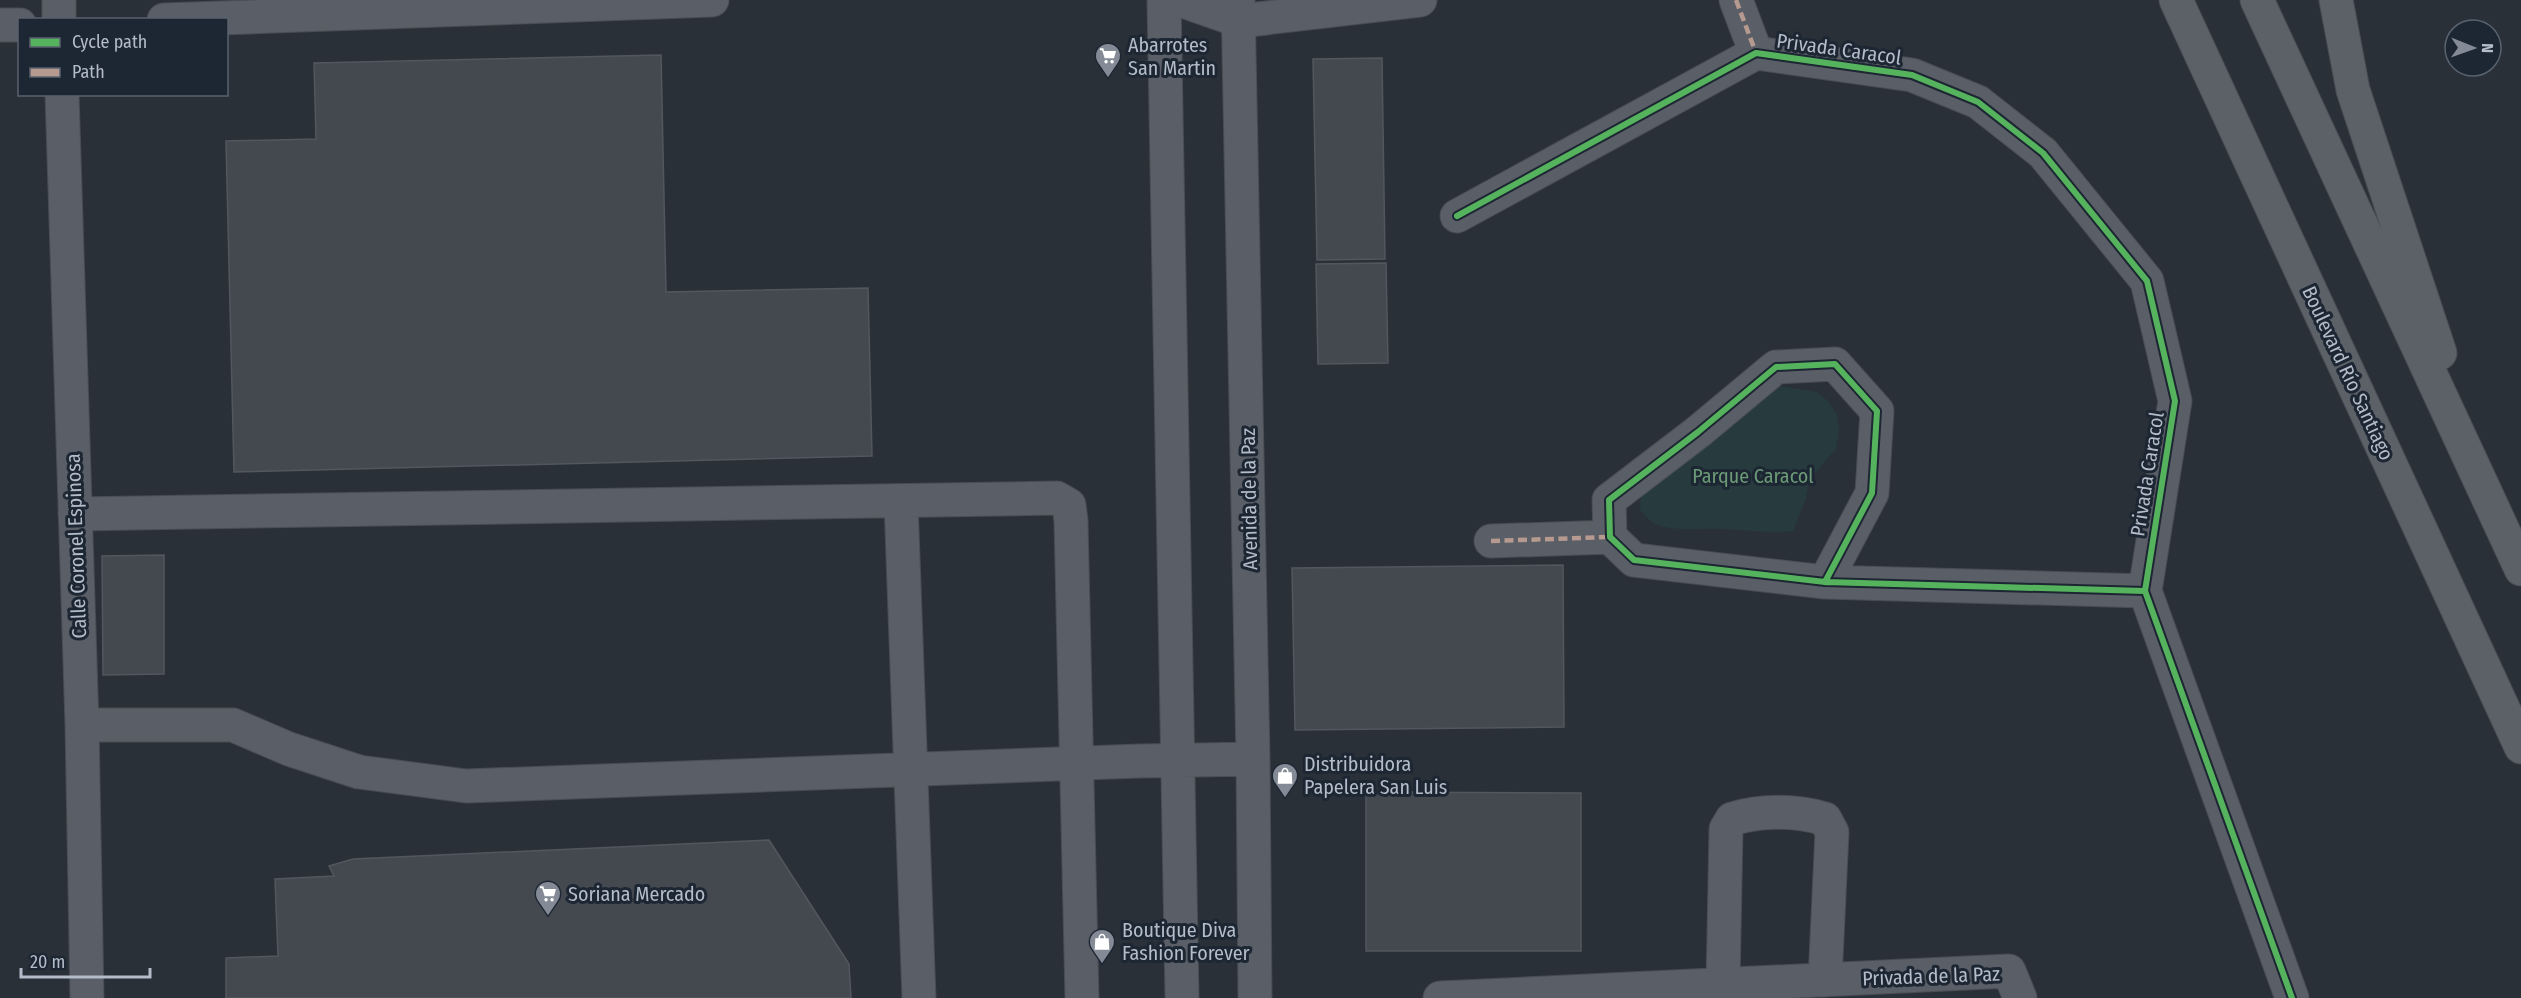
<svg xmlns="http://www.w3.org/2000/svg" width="2521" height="998" font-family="'Fira Sans Condensed',sans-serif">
<rect width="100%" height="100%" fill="#2a3038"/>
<!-- green -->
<path fill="#273a3e" d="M1774 385 1817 392 1829 402 1837 415 1839 431 1836 449 1810 479 1806 498 1793 531C1769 534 1747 530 1723 529 1703 528 1678 532 1658 525 1651 523 1645 515 1640 510L1641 491Z"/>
<!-- building -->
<path fill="#444950" stroke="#52575f" stroke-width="1.5" d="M661 55 666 292 868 288 872 456 234 472 226 141 316 139 314 63Z
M1382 58 1385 259 1317 260 1313 59Z
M1386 263 1388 363 1318 364 1316 264Z
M164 555V674L103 675 102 556Z
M1563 565 1564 727 1295 730 1292 568Z
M1366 792 1581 793V951H1366Z
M769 840 849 964 851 998H226V958L278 956 275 879 334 876 329 866 353 859Z"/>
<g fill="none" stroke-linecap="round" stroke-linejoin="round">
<defs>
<path id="minor" d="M59 0V20
M1164 0 1182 998
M1180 0 1240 21 1420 0
M1238 0 1253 759 1255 998
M1736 0 1756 53
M164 20 712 0
M0 25H20
M62 94 82 725 87 998
M1457 216 1756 53 1912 75 1978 102 2043 153 2147 281 2175 401 2145 591 2292 998
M901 502 919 998
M75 514 1057 498 1069 505 1071 521 1082 998
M1491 541 1610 537
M1825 582 1872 493 1877 411 1835 364 1776 367 1698 432 1609 500 1610 537 1634 560 1825 582 2145 591
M82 725H233L289 749 359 772 466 786 1139 761 1253 759
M1723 985 1726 829 1732 819C1761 810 1796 810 1825 819L1832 832 1825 980
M1440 998 2009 971 2020 998"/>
<path id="major" d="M2176 0 2521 747
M2257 0 2521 569
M2336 0 2353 90 2440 353"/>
</defs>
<!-- minor casing -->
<use href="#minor" stroke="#484c53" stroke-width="35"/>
<!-- major casing -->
<use href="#major" stroke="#484c55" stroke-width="35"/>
<!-- minor -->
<use href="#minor" stroke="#5a5e66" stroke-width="33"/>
<!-- major -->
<use href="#major" stroke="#5c6168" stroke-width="33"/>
<!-- quiet -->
<path stroke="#b69a8f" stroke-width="4.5" stroke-dasharray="9 4.5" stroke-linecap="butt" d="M1736 0 1756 53
M1491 541 1610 537"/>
<defs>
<path id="cycleway" d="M1457 216 1756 53 1912 75 1978 102 2043 153 2147 281 2175 401 2145 591 2292 998
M1825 582 1872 493 1877 411 1835 364 1776 367 1698 432 1609 500 1610 537 1634 560 1825 582 2145 591"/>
</defs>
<!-- cycleway casing -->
<use href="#cycleway" stroke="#1d2633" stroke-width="10"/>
<!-- cycleway -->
<use href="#cycleway" stroke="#56b35d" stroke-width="6"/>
</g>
<!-- icons -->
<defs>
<symbol id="supermarket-pin" viewBox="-11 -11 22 30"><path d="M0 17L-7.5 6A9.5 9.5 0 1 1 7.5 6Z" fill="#848b96" stroke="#1d2633"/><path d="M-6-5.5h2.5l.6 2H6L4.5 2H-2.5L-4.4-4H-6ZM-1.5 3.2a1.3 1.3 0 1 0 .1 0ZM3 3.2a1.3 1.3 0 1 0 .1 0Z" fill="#fff"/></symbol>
<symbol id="shop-pin" viewBox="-11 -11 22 30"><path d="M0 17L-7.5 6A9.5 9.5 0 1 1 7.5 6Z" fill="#848b96" stroke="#1d2633"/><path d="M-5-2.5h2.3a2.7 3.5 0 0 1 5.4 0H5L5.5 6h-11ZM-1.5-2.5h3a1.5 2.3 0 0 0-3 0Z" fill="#fff"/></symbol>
</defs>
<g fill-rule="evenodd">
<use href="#supermarket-pin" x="1093" y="41" width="30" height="40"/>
<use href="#shop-pin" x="1270" y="761" width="30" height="40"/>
<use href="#supermarket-pin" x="533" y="879" width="30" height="40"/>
<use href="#shop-pin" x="1087" y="927" width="30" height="40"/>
</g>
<g text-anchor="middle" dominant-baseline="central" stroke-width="6" stroke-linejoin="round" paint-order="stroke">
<!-- poi labels -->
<g font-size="20" fill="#b4bcc9" stroke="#1d2633" text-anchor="start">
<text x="1128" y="45">Abarrotes<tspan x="1128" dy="23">San Martin</tspan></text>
<text x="1304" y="764">Distribuidora<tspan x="1304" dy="23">Papelera San Luis</tspan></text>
<text x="568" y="894">Soriana Mercado</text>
<text x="1122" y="930">Boutique Diva<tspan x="1122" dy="23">Fashion Forever</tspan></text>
</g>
<!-- street labels -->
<g font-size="20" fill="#b4bcc9" stroke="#1d2633">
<text transform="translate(1839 49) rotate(8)">Privada Caracol</text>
<text transform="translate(2348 373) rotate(65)">Boulevard Río Santiago</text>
<text transform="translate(2147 474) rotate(-81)">Privada Caracol</text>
<text transform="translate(1249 499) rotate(-91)">Avenida de la Paz</text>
<text transform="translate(76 546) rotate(-92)">Calle Coronel Espinosa</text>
<text transform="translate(1931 976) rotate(-2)">Privada de la Paz</text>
</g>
<!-- park labels -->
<g font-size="20" fill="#6b9a76" stroke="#1d2633">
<text x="1753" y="476">Parque Caracol</text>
</g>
</g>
<!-- legend -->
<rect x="18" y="18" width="210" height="78" fill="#1d2633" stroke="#59626f" stroke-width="1.5"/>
<rect x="30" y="38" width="30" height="9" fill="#56b35d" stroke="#59626f" stroke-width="1.5"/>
<text x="72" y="48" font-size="18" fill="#b4bcc9">Cycle path</text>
<rect x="30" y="68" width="30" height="9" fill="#b69a8f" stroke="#59626f" stroke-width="1.5"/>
<text x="72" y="78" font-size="18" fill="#b4bcc9">Path</text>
<!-- north arrow -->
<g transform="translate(2473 48) rotate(91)"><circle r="28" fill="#1d2633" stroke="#59626f" stroke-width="1.5"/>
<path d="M0-4.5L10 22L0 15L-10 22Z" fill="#848b96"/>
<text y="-9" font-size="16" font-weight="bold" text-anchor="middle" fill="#b4bcc9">N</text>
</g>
<!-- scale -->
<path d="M21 968v9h129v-9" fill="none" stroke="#b4bcc9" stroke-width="3"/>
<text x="30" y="968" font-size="18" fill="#b4bcc9" stroke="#1d2633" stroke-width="4.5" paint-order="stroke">20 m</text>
</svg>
